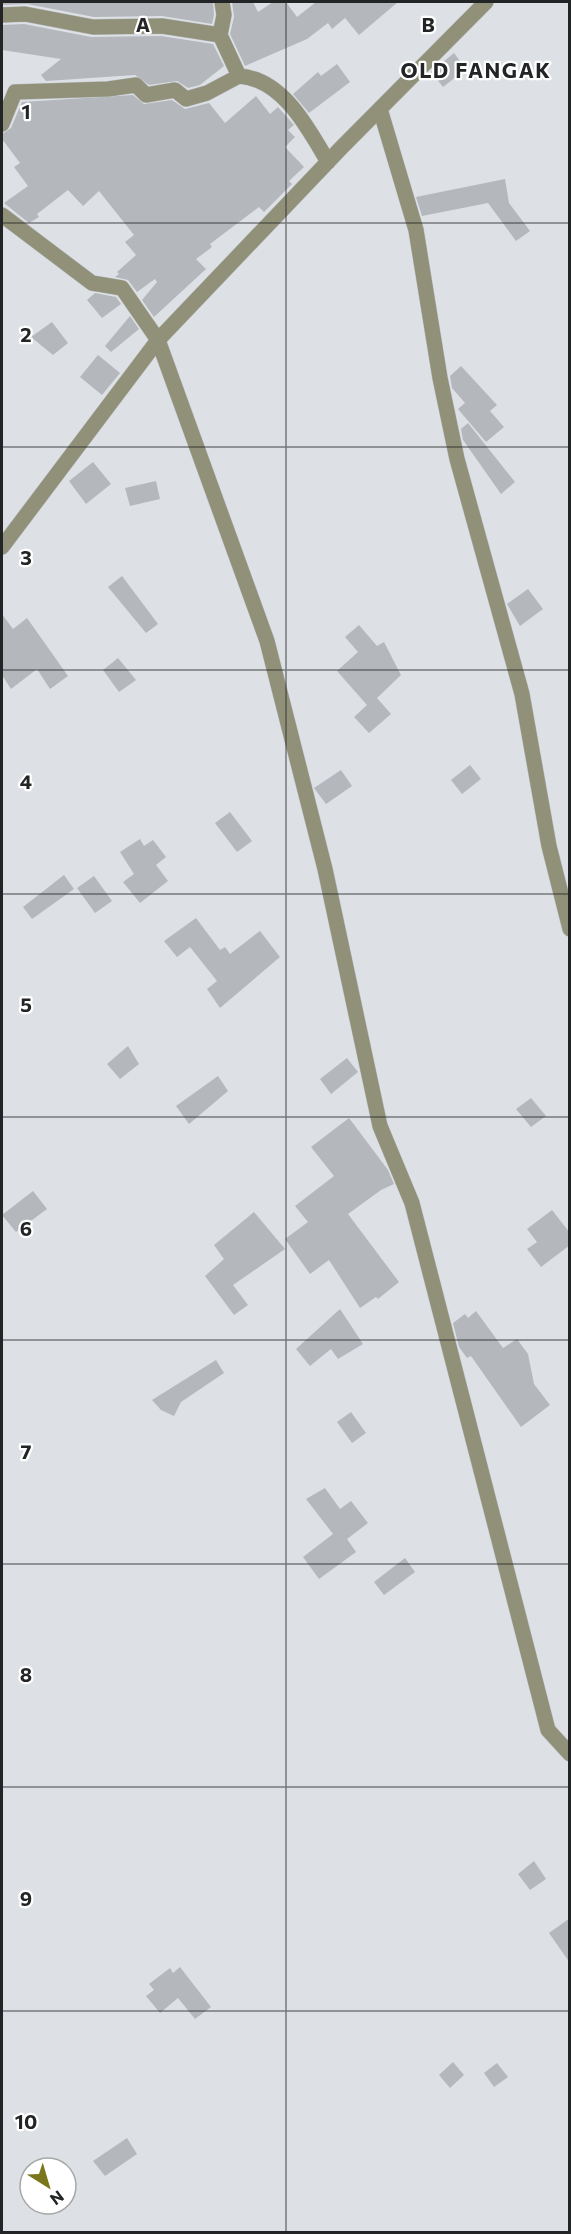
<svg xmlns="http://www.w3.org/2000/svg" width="571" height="2234" font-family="Commissioner,sans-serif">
<rect width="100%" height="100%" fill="#dde1e6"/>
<!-- building -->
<path fill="#b4b7bc" d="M2 2H213L214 15 212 24 162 16 94 17 27 4 2 5Z
M232 2H253L258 12 273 2H286L297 17 316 2H398L359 35 345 18 332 29 328 23 307 39 245 66 230 34 234 17Z
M24 24 91 37 161 36 213 44 224 66 200 85 188 88 177 81 149 85 135 75 46 81 41 75 61 59 2 50V25Z
M454 53 466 69 443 87 431 72Z
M337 64 350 82 309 113 293 94 318 72 321 76Z
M133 95 144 104 172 100 185 109 209 103 225 123 256 96 270 114 278 107 294 125 288 130 295 137 285 147 304 167 289 181 292 184 264 212 259 207 210 244 212 247 196 259 206 269 154 317 142 300 157 282 155 279 137 292 128 280 115 277 119 274 117 272 136 255 125 242 134 235 99 191 83 206 68 190 37 214 39 217 29 223 4 203 28 186 14 167 20 163 2 139V134L11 128 22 102Z
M505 179 509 203 530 231 516 241 488 203 422 216 416 197Z
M95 293 116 297 121 304 102 318 87 300Z
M130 316 139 329 111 352 105 346Z
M52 322 68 343 53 355 31 337Z
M98 355 120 373 102 395 80 377Z
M461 366 497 405 490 411 504 427 486 442 458 409 465 403 452 388 450 376Z
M468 423 515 482 501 494 463 440 461 429Z
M93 462 111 484 86 504 69 481Z
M156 481 160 499 130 506 125 488Z
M122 576 158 624 146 633 108 587Z
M528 589 543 609 520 626 507 604Z
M2 614 13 629 27 618 68 676 50 689 37 669 11 689 2 675Z
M359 625 377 646 384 642 401 675 377 698 391 714 369 733 354 717 367 705 337 671 358 652 345 637Z
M118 658 136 680 119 692 103 670Z
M470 765 481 779 462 794 451 780Z
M341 770 352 786 326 804 314 788Z
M230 812 252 841 237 852 215 823Z
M140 839 144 846 153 840 166 857 156 865 168 881 140 903 123 882 134 874 120 852Z
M64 875 74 889 32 919 23 907Z
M94 876 112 901 95 913 77 888Z
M196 918 220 950 225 947 230 954 260 931 280 957 220 1008 207 989 217 981 190 947 177 957 164 941Z
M128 1046 139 1064 120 1079 107 1064Z
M347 1058 358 1072 331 1094 320 1079Z
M218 1076 228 1091 189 1124 176 1106Z
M531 1098 546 1116 531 1127 516 1109Z
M349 1118 388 1170 394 1184 381 1190 348 1214 399 1282 378 1299 376 1297 360 1308 329 1260 310 1274 285 1239 308 1222 295 1206 334 1176 311 1147Z
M33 1191 47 1209 16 1232 2 1215Z
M552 1210 570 1233V1245L541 1267 527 1249 537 1242 527 1229Z
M254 1212 285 1249 233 1285 248 1305 234 1315 205 1276 224 1259 214 1245Z
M340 1309 363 1344 338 1359 331 1349 310 1366 296 1349Z
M476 1311 503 1348 517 1339 528 1354 534 1384 550 1405 521 1427 471 1356 467 1358 459 1347 453 1323 465 1314 468 1318Z
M216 1360 224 1373 181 1402 174 1416 161 1410 152 1400Z
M351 1412 366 1433 352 1443 337 1422Z
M325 1488 340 1509 351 1501 368 1523 347 1539 356 1552 319 1579 303 1557 333 1534 306 1499Z
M405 1558 415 1572 384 1595 374 1582Z
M534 1861 546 1879 530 1890 518 1874Z
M570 1918V1963L549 1933Z
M180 1967 211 2007 195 2019 178 1998 160 2013 146 1996 154 1990 149 1984 170 1968 173 1973Z
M453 2062 464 2075 450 2088 439 2075Z
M497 2063 508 2077 494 2087 484 2073Z
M127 2138 137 2154 105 2176 93 2161Z"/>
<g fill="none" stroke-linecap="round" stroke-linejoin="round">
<defs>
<path id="street" d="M222 2 224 15 220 35 239 76C283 79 308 128 328 162
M2 15 25 14 93 27 162 26 220 35
M380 109 416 230 440 378 457 459 522 694 549 846 570 929
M2 124 15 92 108 89 136 85 146 95 175 90 186 99 207 93 239 76
M2 215 92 283 122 288 158 340 267 641 325 869 380 1126 412 1203 548 1730 570 1754
M2 547 158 340 342 147 486 2"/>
</defs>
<!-- street casing -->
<use href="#street" stroke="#bbbfc3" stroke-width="16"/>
<!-- street -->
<use href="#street" stroke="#919079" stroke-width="15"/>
</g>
<!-- grid -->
<path fill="none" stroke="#222425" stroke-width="1.5" stroke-opacity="0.55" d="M286 2V2232M2 223H570M2 447H570M2 670H570M2 894H570M2 1117H570M2 1340H570M2 1564H570M2 1787H570M2 2011H570"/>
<g text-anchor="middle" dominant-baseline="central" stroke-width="4.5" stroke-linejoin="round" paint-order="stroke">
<!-- district labels -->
<g font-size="21" font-weight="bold" letter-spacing="1.5" fill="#222425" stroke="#fff">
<text x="476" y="69">OLD FANGAK</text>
</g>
</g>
<g font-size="20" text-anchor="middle" font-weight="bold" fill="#222425" stroke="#fff" stroke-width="4.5" stroke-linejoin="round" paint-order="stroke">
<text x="143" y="32">A</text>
<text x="428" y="32">B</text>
<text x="26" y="119">1</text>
<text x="26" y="342">2</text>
<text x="26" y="565">3</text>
<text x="26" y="789">4</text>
<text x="26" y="1012">5</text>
<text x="26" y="1236">6</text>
<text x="26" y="1459">7</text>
<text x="26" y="1682">8</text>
<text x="26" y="1906">9</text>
<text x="26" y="2129">10</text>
</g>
<!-- border -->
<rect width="571" height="2234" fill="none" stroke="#222425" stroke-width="6"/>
<!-- north arrow -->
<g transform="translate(48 2186) rotate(143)"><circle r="28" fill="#ffffff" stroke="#a7a7a8" stroke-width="1.5"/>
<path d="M0-4.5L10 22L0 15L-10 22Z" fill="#79761b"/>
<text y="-9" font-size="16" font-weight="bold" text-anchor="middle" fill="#222425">N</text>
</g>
</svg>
